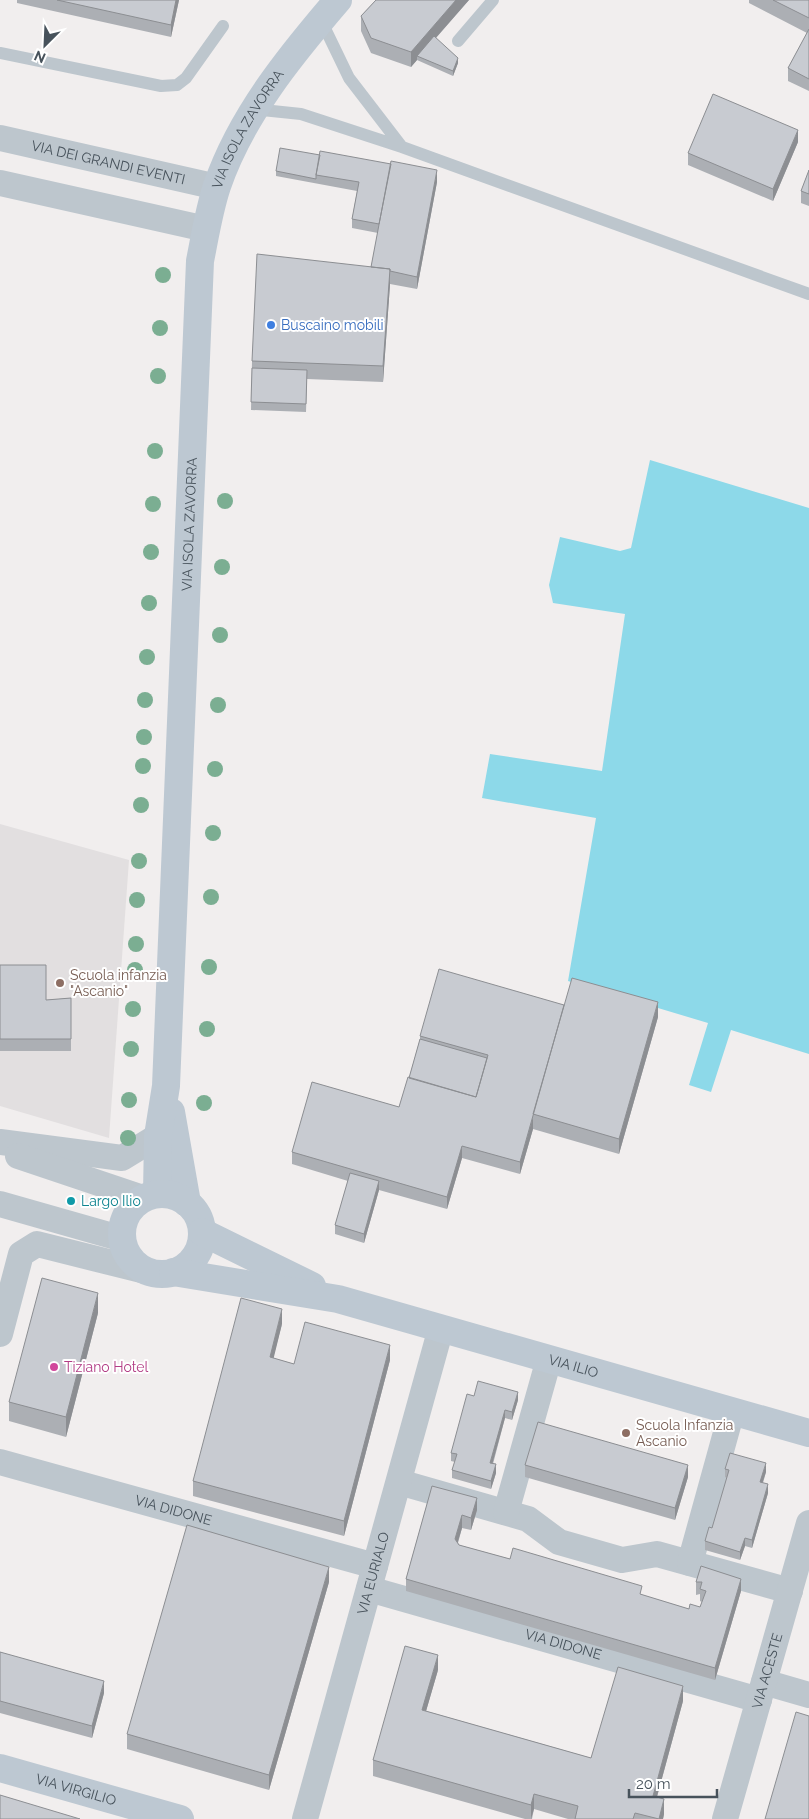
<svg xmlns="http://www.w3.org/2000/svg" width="809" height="1819" font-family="Raleway,sans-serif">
<rect width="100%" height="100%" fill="#f1eeee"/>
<!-- education -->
<path fill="#e2dfe0" d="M0 824 129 860 109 1138 0 1106Z"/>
<!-- water -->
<path fill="#8dd9e9" d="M650 460 809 508V1054L731 1030 711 1092 689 1085 708 1023 568 981 596 818 482 798 490 754 602 771 625 614 553 603 549 585 560 537 620 551 631 548Z"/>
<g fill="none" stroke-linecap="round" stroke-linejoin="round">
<!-- lane -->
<path stroke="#bdc6cd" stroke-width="12" d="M321 20 349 78 402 147
M458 41 493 0
M0 53 161 86 177 85 186 78 223 26
M253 109 301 114 402 147 809 294"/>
<!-- street -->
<g stroke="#bdc6cd" stroke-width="26">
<path id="s1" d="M0 138 217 187"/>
<path d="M0 183 206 229"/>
<path d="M0 1142 122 1158 158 1136"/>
<path d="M18 1156 143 1198"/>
<path d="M0 1204 123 1239"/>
<path d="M0 1334 21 1254 37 1244 149 1272"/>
<path id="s2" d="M0 1462 375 1566"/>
<path d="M399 1482 528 1519 559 1542 622 1560 657 1554 790 1591"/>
<path d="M506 1512 549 1359"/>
<path d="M690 1563 732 1411"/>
<path id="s3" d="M369 1589 759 1700"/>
<path d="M764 1682 809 1695"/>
<path id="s4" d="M305 1819 441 1328"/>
<path id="s5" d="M725 1819 809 1523"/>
</g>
<!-- secondary -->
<g stroke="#bdc8d2" stroke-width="28">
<path d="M171 1112 187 1203"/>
<path id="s6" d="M157 1194 158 1136 166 1086 200 261C205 236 209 210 217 186 241 116 290 56 338 0"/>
<circle cx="162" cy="1234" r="40"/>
<path d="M202 1232 312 1286"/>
<path id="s7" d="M173 1272 338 1299 809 1433"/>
<path id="s8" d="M0 1768 180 1819"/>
</g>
</g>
<!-- trees -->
<g fill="#7bae92">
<circle cx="163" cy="275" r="8"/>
<circle cx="160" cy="328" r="8"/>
<circle cx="158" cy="376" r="8"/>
<circle cx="155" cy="451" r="8"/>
<circle cx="225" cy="501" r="8"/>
<circle cx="153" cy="504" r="8"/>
<circle cx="151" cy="552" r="8"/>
<circle cx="222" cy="567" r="8"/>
<circle cx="149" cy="603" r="8"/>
<circle cx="220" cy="635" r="8"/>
<circle cx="147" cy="657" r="8"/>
<circle cx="145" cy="700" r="8"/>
<circle cx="218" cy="705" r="8"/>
<circle cx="144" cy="737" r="8"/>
<circle cx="143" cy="766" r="8"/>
<circle cx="215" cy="769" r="8"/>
<circle cx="141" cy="805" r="8"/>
<circle cx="213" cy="833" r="8"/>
<circle cx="139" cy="861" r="8"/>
<circle cx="211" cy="897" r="8"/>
<circle cx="137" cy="900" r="8"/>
<circle cx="136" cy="944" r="8"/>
<circle cx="209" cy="967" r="8"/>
<circle cx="135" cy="970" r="8"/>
<circle cx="133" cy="1009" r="8"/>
<circle cx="207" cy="1029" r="8"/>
<circle cx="131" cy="1049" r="8"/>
<circle cx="129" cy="1100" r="8"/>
<circle cx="204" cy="1103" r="8"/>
<circle cx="128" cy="1138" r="8"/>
</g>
<!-- wall -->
<path fill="#acafb4" d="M17 0H179L171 37 17 3Z
M376 0H469L436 38 458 63 453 76 417 60 411 67 371 53 361 31V16Z
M749 0H809V91L788 81V68L807 33 749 3Z
M798 142 773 201 688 165V153Z
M809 170V206L801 203V191Z
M276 171 437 182 417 289 390 284 383 382 307 379 306 412 251 410 252 361 371 267 378 233 352 228V219L357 191 276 176Z
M0 965 46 1000 71 998V1051H0Z
M564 1005 658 1017 619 1154 533 1129 520 1174 462 1158 447 1209 379 1190 364 1243 335 1234V1225L348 1181 292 1164V1152L399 1107 409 1078 420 1039V1036Z
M98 1313 66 1437 9 1421V1402Z
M282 1324 273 1358 294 1364 390 1360 344 1536 193 1496V1481Z
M474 1396 518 1400 512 1420 505 1418 493 1464 496 1473 491 1489 452 1478V1470L455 1462 451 1461V1453Z
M525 1465 688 1477 675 1520 525 1477Z
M725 1469 766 1472 763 1483 768 1493 752 1548 745 1546 740 1560 705 1550V1541L712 1528 727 1478 725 1477Z
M432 1486 477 1510 471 1530 462 1528 458 1543 459 1545 642 1595 689 1609 700 1607 702 1602 700 1601V1594L696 1595V1582L701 1566 741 1591 715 1680 406 1591V1579Z
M329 1582 269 1790 127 1749V1734Z
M0 1652 104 1693 92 1738 0 1713Z
M438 1670 426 1711 591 1758 683 1701 657 1797 664 1814 663 1819H568L534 1809 532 1819H525L373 1776V1760Z"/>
<!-- shaded-wall -->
<path fill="#8c8e92" d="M176 0H179L171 37V25Z
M456 0H469L419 57 417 56V60L411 67V52Z
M458 58V63L453 76V71Z
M798 130V142L773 201V189Z
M437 170V182L417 289V277Z
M390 269V285L383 382V366Z
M658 1002V1017L619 1154V1139Z
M533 1117V1129L520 1174V1162Z
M462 1146V1158L447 1209V1197Z
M379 1181V1190L364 1243V1234Z
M98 1293V1313L66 1437V1417Z
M282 1309V1324L270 1373V1357Z
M390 1345V1360L344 1536V1521Z
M518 1392V1400L512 1420V1412Z
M505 1410V1418L490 1472V1463Z
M766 1463V1472L760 1490V1482Z
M496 1464V1473L491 1489V1481Z
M688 1465V1477L675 1520V1508Z
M768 1484V1493L752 1548V1540Z
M477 1498V1510L471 1530V1518Z
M462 1515V1528L455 1551V1539Z
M745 1538V1546L740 1560V1552Z
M329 1567V1582L269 1790V1775Z
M741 1579V1591L715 1680V1668Z
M438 1655V1670L422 1725V1710Z
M104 1681V1693L92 1738V1726Z
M683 1686V1701L653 1811V1796Z
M534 1794V1809L531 1819V1805Z
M664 1799V1814L663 1819H659Z"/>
<!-- building -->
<path fill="#c8cbd1" stroke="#8c8e92" d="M57 0H176L171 25Z
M376 0H456L411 52 371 38 361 16Z
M773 0H809V18Z
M809 29V79L788 68Z
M434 36 458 58 453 71 417 56Z
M713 94 798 130 773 189 688 153Z
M280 148 320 155 316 175V179L276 171Z
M320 151 391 164 379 224 352 219 359 182 316 175Z
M391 161 437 170 417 277 390 271V269L371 267Z
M809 170V194L801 191Z
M257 254 390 269 383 366 252 361Z
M252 368 307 370 306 404 251 402Z
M0 965H46V1000L71 998V1039H0Z
M439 969 564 1005 520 1162 462 1146 447 1197 292 1152 312 1082 399 1107 408 1077 476 1097 488 1055 420 1036Z
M572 978 658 1002 619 1139 533 1114Z
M420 1039 487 1058 476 1097 409 1078Z
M350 1173 379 1181 364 1234 335 1225Z
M42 1278 98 1293 66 1417 9 1402Z
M241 1298 282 1309 270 1357 294 1364 305 1322 390 1345 344 1521 193 1481Z
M478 1381 518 1392 512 1412 505 1410 490 1463 496 1464 491 1481 452 1470 457 1454 451 1453 467 1394 474 1396Z
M538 1422 688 1465 675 1508 525 1465Z
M730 1453 766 1463 760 1482 768 1484 752 1540 745 1538 740 1552 705 1541 709 1527 712 1528 729 1470 725 1469Z
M432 1486 477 1498 471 1518 462 1515 455 1539 459 1545 510 1559 513 1548 642 1586 640 1594 689 1609 690 1604 700 1607 706 1591 700 1589 702 1582H696L701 1566 741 1579 715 1668 406 1579Z
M187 1525 329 1567 269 1775 127 1734Z
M405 1646 438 1655 422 1710 591 1758 618 1667 683 1686 653 1796 664 1799 659 1819 635 1813 633 1819H575L578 1806 534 1794 531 1805 373 1760Z
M0 1652 104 1681 92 1726 0 1701Z
M796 1712 809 1716V1819H765Z
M0 1795 80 1819H0Z"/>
<!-- markers -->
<circle fill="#3f7fe0" stroke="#fff" stroke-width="2" cx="271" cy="325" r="5"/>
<g fill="#8d6e63" stroke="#fff" stroke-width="2">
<circle cx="60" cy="983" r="5"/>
<circle cx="626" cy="1433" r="5"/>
</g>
<circle fill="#0f9aa8" stroke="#fff" stroke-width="2" cx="71" cy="1201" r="5"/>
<circle fill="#d1479c" stroke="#fff" stroke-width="2" cx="54" cy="1367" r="5"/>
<g text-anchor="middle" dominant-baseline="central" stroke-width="4" stroke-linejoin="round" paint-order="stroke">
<!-- street labels -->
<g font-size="14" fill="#47525b" stroke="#fff">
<text stroke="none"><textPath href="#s6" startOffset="1076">VIA ISOLA ZAVORRA</textPath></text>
<text stroke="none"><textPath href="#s1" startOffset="111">VIA DEI GRANDI EVENTI</textPath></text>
<text stroke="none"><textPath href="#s6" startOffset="671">VIA ISOLA ZAVORRA</textPath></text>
<text stroke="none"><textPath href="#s7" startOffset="412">VIA ILIO</textPath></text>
<text stroke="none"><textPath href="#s2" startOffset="180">VIA DIDONE</textPath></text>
<text stroke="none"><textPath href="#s4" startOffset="255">VIA EURIALO</textPath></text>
<text stroke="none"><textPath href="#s3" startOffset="202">VIA DIDONE</textPath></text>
<text stroke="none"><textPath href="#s5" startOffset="154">VIA ACESTE</textPath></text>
<text stroke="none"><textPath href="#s8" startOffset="79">VIA VIRGILIO</textPath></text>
</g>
<!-- shop labels -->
<g font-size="14" fill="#366cbe" stroke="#fff" text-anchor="start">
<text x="281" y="325">Buscaino mobili</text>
</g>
<!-- education labels -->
<g font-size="14" fill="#785e54" stroke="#fff" text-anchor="start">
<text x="70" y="975">Scuola infanzia<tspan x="70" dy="16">"Ascanio"</tspan></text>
<text x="636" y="1425">Scuola Infanzia<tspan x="636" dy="16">Ascanio</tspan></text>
</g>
<!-- culture labels -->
<g font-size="14" fill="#0d838f" stroke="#fff" text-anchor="start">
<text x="81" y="1201">Largo Ilio</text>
</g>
<!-- hotel labels -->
<g font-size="14" fill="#b23c85" stroke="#fff" text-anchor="start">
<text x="64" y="1367">Tiziano Hotel</text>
</g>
</g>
<!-- north arrow -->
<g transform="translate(45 45) rotate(204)" stroke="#ffffff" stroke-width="4" paint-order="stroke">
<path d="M0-4L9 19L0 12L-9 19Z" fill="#47525b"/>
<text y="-8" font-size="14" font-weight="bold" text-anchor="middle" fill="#47525b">N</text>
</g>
<!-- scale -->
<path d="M629 1789v8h88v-8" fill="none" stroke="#47525b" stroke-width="2.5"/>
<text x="636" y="1789" font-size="15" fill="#47525b" stroke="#ffffff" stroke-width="4" paint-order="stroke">20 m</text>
</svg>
